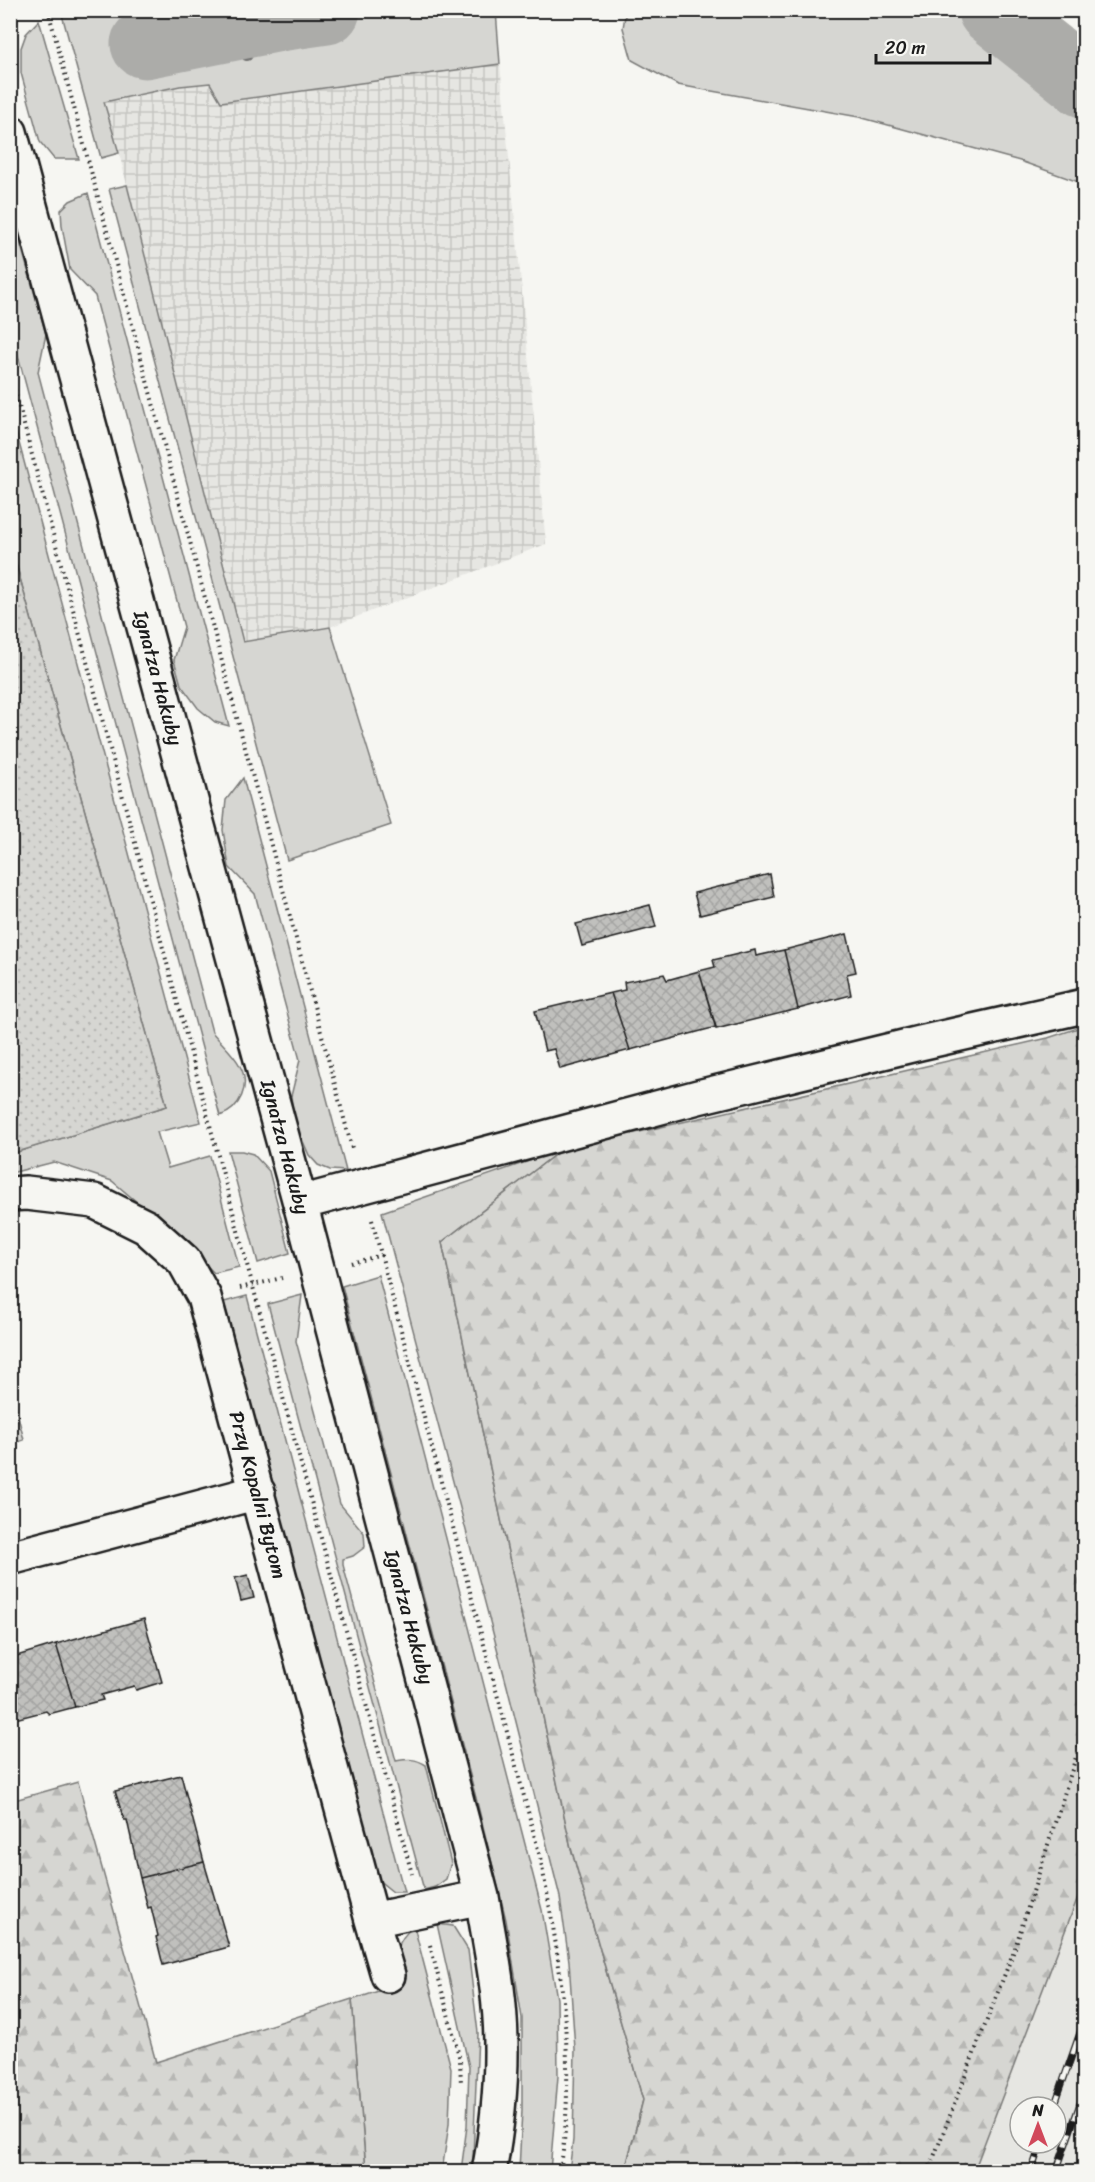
<svg xmlns="http://www.w3.org/2000/svg" width="1095" height="2182" font-family="Sriracha,sans-serif">
<defs>
<pattern id="industrial-grid" width="8" height="8" patternUnits="userSpaceOnUse" patternTransform="scale(1.5)"><rect width="8" height="8" fill="#e6e6e2"/><path d="M0 4h8M4 0v8" fill="none" stroke="#c5c5c1"/></pattern>
<pattern id="forest-firs" width="22" height="20" patternUnits="userSpaceOnUse" patternTransform="scale(1.5)"><rect width="22" height="20" fill="#d6d6d2"/><path d="M5 1l3.5 6h-7zM16 11l3.5 6h-7z" fill="#b7b7b4"/></pattern>
<pattern id="garden-dots" width="8" height="8" patternUnits="userSpaceOnUse" patternTransform="scale(1.5)"><rect width="8" height="8" fill="#d6d6d2"/><path d="M2 2h.1M6 6h.1" fill="none" stroke="#b7b7b4" stroke-width="1.8" stroke-linecap="round"/></pattern>
<pattern id="building-cross-hatch" width="8" height="8" patternUnits="userSpaceOnUse" patternTransform="scale(1.5)"><rect width="8" height="8" fill="#c0c0bd"/><path d="M0 0l8 8M0 8l8-8" fill="none" stroke="#a4a4a2"/></pattern>
</defs>
<rect width="100%" height="100%" fill="#f6f6f2"/>
<filter id="ink" filterUnits="userSpaceOnUse"><feTurbulence type="fractalNoise" baseFrequency=".0167" numOctaves="2"/><feDisplacementMap in="SourceGraphic" scale="12" xChannelSelector="R" yChannelSelector="G"/><feConvolveMatrix kernelMatrix="1 2 1 2 8 2 1 2 1" color-interpolation-filters="sRGB"/></filter>
<g filter="url(#ink)">
<!-- built -->
<path fill="#e6e6e2" fill-rule="evenodd" d="M1084 1881V2171H974ZM1020 2107H1056V2143H1020Z"/>
<!-- industrial -->
<path fill="url(#industrial-grid)" d="M500 64 546 544 330 627 243 643 119 153 104 102 180 86 210 83 221 102Z"/>
<!-- green -->
<path fill="#d6d6d2" stroke="#797977" stroke-width="1.5" d="M626 10 1046 11 1084 43V184L1020 161 859 117 678 85 632 60 623 28Z
M61 11H496L500 64 221 102 210 83 180 86 104 102 119 153 101 158Z
M39 20 79 159H54L40 142 21 73V48L26 34Z
M127 185 243 642 330 627 391 825 287 860 109 189Z
M88 193 229 726 215 722 198 708 181 685 174 660 184 627 95 296 70 270 62 226 61 210 70 201Z
M10 219 20 242 46 334 38 372 212 1032C221 1043 234 1054 240 1066 251 1086 240 1109 220 1116L11 329Z
M11 413 201 1122 157 1132 168 1168 210 1156 239 1267 214 1273 184 1242 112 1181 54 1162 11 1173 10 1154 167 1106 11 546Z
M243 778 346 1171 330 1170 318 1165 309 1155 294 1121 291 1096 300 1060 255 894 229 867 223 830 226 800Z
M561 1150 442 1242 571 1848 643 2100 625 2171H569L573 2140 575 2049 569 1961 560 1897 507 1686 382 1212Z
M228 1151H242L253 1154 269 1171 290 1253 258 1263Z
M378 1275 542 1910 557 1999 558 2076 550 2171H519L522 2110V2018L506 1920 476 1798 342 1286Z
M302 1295 296 1341 340 1504 364 1533 365 1547 353 1556 343 1559V1565L396 1761C408 1759 415 1758 426 1765L451 1863 446 1879 435 1887 424 1890 268 1304Z
M247 1296 404 1892H393L377 1879 224 1302Z
M11 1388 24 1440 11 1444H10Z
M437 1924 453 1926 468 1950 478 2033 473 2158 470 2171H461L467 2126 469 2067Z
M414 1926 451 2068 449 2124 442 2171H366L352 2000 405 1982C399 1956 390 1946 414 1926Z"/>
<!-- forest -->
<path fill="url(#forest-firs)" stroke="#797977" stroke-width="1.5" d="M1084 1026V1881L974 2171H625L643 2100 571 1848 442 1242 561 1150 1048 1038Z
M78 1782 156 2062 352 1999 366 2171H11V1801Z"/>
<!-- garden -->
<path fill="url(#garden-dots)" stroke="#797977" stroke-width="1.5" d="M11 546 167 1106 11 1154H10Z"/>
<g fill="none" stroke-linecap="round" stroke-linejoin="round">
<!-- stream -->
<path stroke="#727271" stroke-width="12" d="M247 55 253 23"/>
<!-- river -->
<path stroke="#acaca9" stroke-width="69" d="M992 10 1084 83
M145 44 285 16 326 10"/>
</g>
<!-- building -->
<path fill="url(#building-cross-hatch)" stroke="#1c1c1c" stroke-width="1.5" d="M770 874 774 897 700 915 694 893Z
M650 905 656 927 582 946 576 924Z
M847 934 856 972 847 974 851 995 798 1009 784 950Z
M755 950 756 956 784 950 798 1009 716 1029 699 971 715 967 713 960Z
M699 971 716 1027 630 1050 611 993 625 990 624 982 664 974 667 980Z
M611 993 630 1050 560 1069 554 1049 545 1051 535 1011Z
M248 1575 254 1598 241 1601 235 1578Z
M144 1619 162 1682 136 1690 134 1686 101 1695 103 1700 75 1707 56 1644Z
M56 1644 75 1707 49 1714 46 1711 15 1719 16 1723 10 1725V1658Z
M181 1775 204 1862 140 1878 127 1820H124L115 1791Z
M204 1862 229 1947 163 1965 156 1937 158 1936 151 1907 148 1908 140 1878Z"/>
<g fill="none" stroke-linecap="round" stroke-linejoin="round">
<defs>
<path id="minor" d="M10 132 300 1203 482 1897C487 1927 493 1957 497 1988 505 2047 500 2113 489 2172
M10 1194 26 1193 94 1201 146 1227 184 1261 204 1297 372 1920 482 1897
M300 1203 698 1097 920 1043 1084 1006
M10 1558 258 1492
M372 1920 388 1975"/>
</defs>
<!-- minor casing -->
<use href="#minor" stroke="#1c1c1c" stroke-width="38"/>
<!-- path -->
<path stroke="#1c1c1c" stroke-width="4" stroke-dasharray="1.5 4.5" stroke-linecap="butt" d="M48 10 353 1152
M10 372 249 1272 412 1874
M372 1220 540 1857C561 1961 577 2066 560 2172
M351 1263 382 1255
M240 1288 282 1278
M430 1945 460 2060 461 2084
M928 2172 1015 1948 1084 1732"/>
<!-- minor -->
<use href="#minor" stroke="#f6f6f2" stroke-width="33"/>
<defs>
<path id="rail" d="M1054 2107 1084 2021
M1031 2172 1041 2143
M1056 2172 1084 2092"/>
</defs>
<!-- rail casing -->
<use href="#rail" stroke="#1c1c1c" stroke-width="7"/>
<!-- rail -->
<use href="#rail" stroke="#f6f6f2" stroke-width="4.5" stroke-dasharray="14" stroke-linecap="butt"/>
</g>
</g>
<g text-anchor="middle" dominant-baseline="central" stroke-width="5" stroke-linejoin="round" paint-order="stroke">
<!-- street labels -->
<g font-size="20" fill="#1c1c1c" stroke="#f6f6f2">
<text transform="translate(158 678) rotate(75)">Ignatza Hakuby</text>
<text transform="translate(285 1147) rotate(75)">Ignatza Hakuby</text>
<text transform="translate(258 1495) rotate(75)">Przy Kopalni Bytom</text>
<text transform="translate(409 1617) rotate(75)">Ignatza Hakuby</text>
</g>
</g>
<!-- margin -->
<rect width="1095" height="2182" fill="none" stroke="#f6f6f2" stroke-width="36"/>
<rect x="18" y="18" width="1059" height="2146" fill="none" stroke="#1c1c1c" stroke-width="2" filter="url(#ink)"/>
<!-- north arrow -->
<g transform="translate(1038 2125)"><circle r="28" fill="#f6f6f2" stroke="#9f9f9c" stroke-width="1.5"/>
<path d="M0-4.5L10 22L0 15L-10 22Z" fill="#d1495b"/>
<text y="-9" font-size="16" font-weight="bold" text-anchor="middle" fill="#1c1c1c">N</text>
</g>
<!-- scale -->
<path d="M876 54v9h114v-9" fill="none" stroke="#1c1c1c" stroke-width="3"/>
<text x="885" y="54" font-size="18" fill="#1c1c1c" stroke="#f6f6f2" stroke-width="4.5" paint-order="stroke">20 m</text>
</svg>
